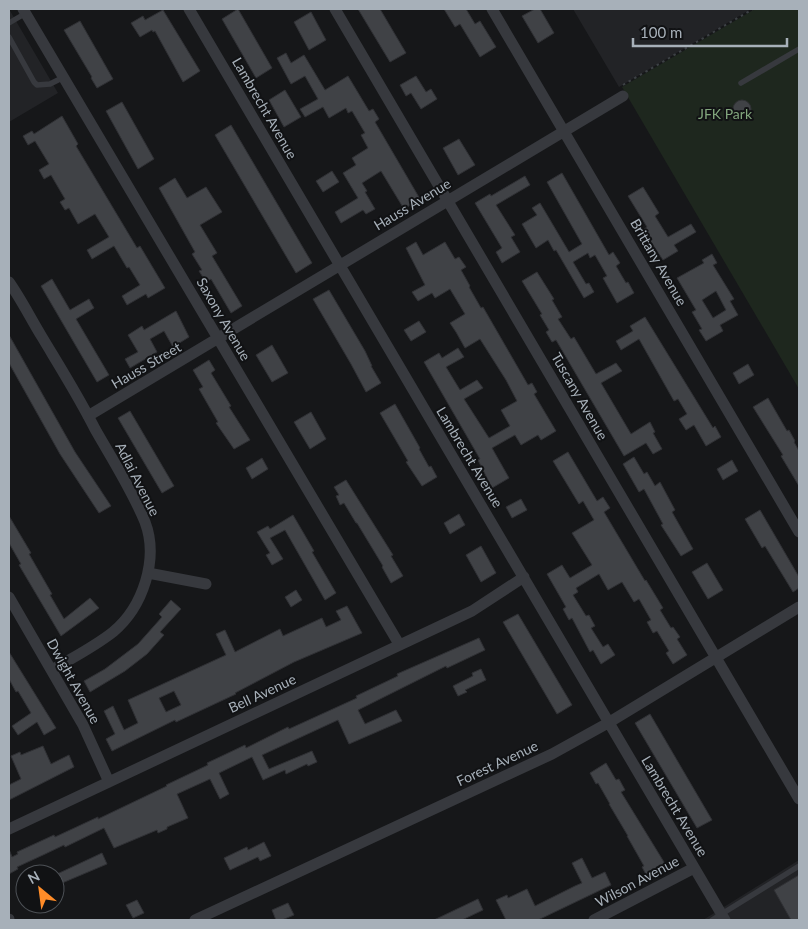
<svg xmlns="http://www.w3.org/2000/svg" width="808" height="929" font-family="Lato,sans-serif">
<rect width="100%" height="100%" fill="#161719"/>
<!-- built -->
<path fill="#222326" d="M9 9 58 93 9 122Z
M573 9H751L619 87Z
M799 860V920H703Z"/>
<!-- green -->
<path fill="#1e271e" d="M755 9H799V389L622 87Z"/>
<!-- building -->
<path fill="#404246" stroke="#303135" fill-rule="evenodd" d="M238 9 272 68 256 78 222 19Z
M358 9H380L406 53 390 62Z
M444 9H466L475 24 480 21 496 47 480 57 460 24 455 27Z
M535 9H540L554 33 538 43 522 16Z
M163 10 200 71 183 82 155 31 153 32 152 30 140 37 131 23 143 16 145 20Z
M311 12 326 40 309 50 294 22Z
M80 21 113 79 97 88 91 78 92 77 64 30Z
M286 53 291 63 304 55 325 90 348 76 369 111 373 109 379 119 375 122 420 199 404 209 381 171 362 183 367 191 365 192 375 209 366 214 363 210 341 223 335 212 358 198 343 173 356 165 352 158 368 148 361 135 365 133 352 111 348 113 346 108 329 118 323 107 305 117 300 109 318 99 305 76 291 84 277 58Z
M416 76 426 92 431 89 437 99 421 109 411 93 406 96 400 85Z
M285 90 301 117 284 127 269 100Z
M733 109a9 9 0 1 1 18 0a9 9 0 1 1-18 0Z
M122 102 154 159 138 169 106 111Z
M62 116 78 144 76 146 137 248 140 246 165 288 148 298 146 294 127 305 122 296 140 285 129 267 127 268 114 246 92 259 87 250 109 237 95 214 78 224 69 208 65 210 60 202 65 199 51 175 44 179 39 170 49 164 35 141 28 145 23 136 32 131 34 134Z
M231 125 312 263 296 273 215 135Z
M459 139 475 165 458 175 443 148Z
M332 171 339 182 323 192 316 181Z
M562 173 609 255 613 252 620 263 616 266 626 283 628 282 634 293 617 303 603 278 607 276 595 255 590 258 588 253 573 262 586 284 589 283 594 292 584 298 556 250 554 251 548 240 536 248 522 224 537 215 532 208 540 203 569 252 582 244 547 182Z
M525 176 530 185 496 205 515 235 511 237 520 252 502 263 496 252 502 248 475 203 490 194 491 196Z
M175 178 187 198 206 187 222 212 200 225 217 253 212 256 242 306 231 313 211 279 206 282 199 271 202 270 192 254 195 252 159 188Z
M643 187 659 213 655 216 668 237 691 224 696 232 674 245 678 251 663 260 643 230 647 227 628 196Z
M416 242 423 255 445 242 455 259 459 257 466 267 461 270 470 286 469 287 481 308 483 307 528 385 532 383 537 392 534 394 556 431 541 440 538 435 521 445 515 435 492 448 509 478 492 488 478 460 480 459 424 362 439 353 442 358 458 348 464 357 446 367 460 390 477 380 483 388 464 399 489 438 510 426 501 410 517 401 506 380 480 339 465 348 456 332 450 323 465 314 450 289 435 298 432 293 418 301 412 292 425 285 406 248Z
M712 254 717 263 713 265 734 299 730 301 738 315 720 325 723 331 706 341 699 330 702 329 692 312 696 310 677 278 704 263 702 260ZM716 291 726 310 713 318 702 300Z
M537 272 554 299 552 300 562 317 558 319 571 339 574 337 596 374 616 363 622 371 601 383 631 434 650 422 655 432 653 433 662 449 653 454 646 443 624 456 556 340 552 342 546 332 549 330 540 315 542 314 522 281Z
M52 279 70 310 89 299 94 308 76 319 109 375 97 382 41 286Z
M329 290 365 351 372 366H371L381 383 366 392 351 364 313 299Z
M176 311 189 337 173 347 164 331 150 339 157 352 130 368 125 359 138 352 128 335 142 326 144 330Z
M645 317 713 428 715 426 721 437 706 446 694 425 686 430 679 419 687 414 678 399 674 401 639 339 621 350 616 341 633 331 630 326Z
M419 321 426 332 411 341 404 330Z
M9 335 75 452 111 506 99 513 60 454 9 363Z
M272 345 288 373 272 382 256 355Z
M209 360 215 370 211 373 231 406 229 407 250 440 234 449 216 423 218 422 199 389 203 387 193 370Z
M748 364 754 375 739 384 733 373Z
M768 398 787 431 789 430 795 441 794 442 799 451V486L781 456 783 455 753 407Z
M395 404 420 448 419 449 429 467 431 466 437 477 422 486 406 462 408 461 380 413Z
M130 411 174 486 162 493 118 418Z
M311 412 326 439 310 449 294 422Z
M568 452 597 501 603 497 610 508 604 512 645 581 646 580 663 608 660 610 671 628 673 627 680 637 677 639 687 655 673 664 666 653 669 651 657 631 653 633 647 622 651 620 639 599 634 602 622 582 608 590 599 574 576 588 578 592 573 595 586 616 589 615 595 626 591 628 603 647 608 644 615 655 601 664 593 650 590 652 572 618 569 620 563 609 566 607 547 574 562 565 570 578 592 565 572 533 594 520 583 501 579 504 553 461Z
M634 457 644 474 647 472 655 486 660 482 675 510 672 512 693 549 681 556 661 525 663 524 644 489 639 492 623 464Z
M262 458 268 469 252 479 246 468Z
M732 460 738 471 723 480 717 469Z
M346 480 393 555 391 556 403 576 391 583 382 567 383 566 357 523H356L344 503 340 505 336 496 339 495 334 487Z
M521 499 527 510 512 518 506 507Z
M760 510 799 577V588L793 592 765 546 762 548 745 519Z
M459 514 465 525 450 534 444 523Z
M293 515 314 551 312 552 336 593 325 600 285 530 270 538 283 559 272 565 266 555 270 553 257 532 268 526 270 529Z
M9 516 31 553 29 554 52 594 50 595 64 619 90 598 99 608 61 636 19 565 21 564 9 543Z
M481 546 496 573 481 582 466 555Z
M707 563 723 590 708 599 692 572Z
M296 590 302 600 291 607 285 597Z
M171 600 181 609 160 632 164 635 147 654 125 671 90 692 84 681 105 669 138 644 162 617 159 614Z
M347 606 362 633 294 662 235 693 236 694 176 722 175 720 112 751 106 739 115 734 104 711 113 706 124 730 138 723 128 700 226 655 216 634 225 630 235 652 280 629 283 636 322 618 326 627 341 620 336 611ZM174 691 181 705 166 712 159 698Z
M518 614 572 705 557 714 503 622Z
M479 638 485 650 447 668 446 666 358 710 365 724 396 710 402 721 349 744 338 720 262 755 269 769 312 751 317 762 308 766 307 764 286 774 285 770 263 780 252 757 219 773 229 794 220 799 210 779 177 794 188 818 167 827V829L158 833 157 830 114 848 104 828 65 847 64 845 43 855 17 867 18 869 9 874V849L12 857 18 854 17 852 54 835 55 837 98 817V819L167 786 166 785 208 765 207 763 224 755 245 745 246 748 288 727 289 729 357 698 356 696 398 676 397 674Z
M9 652 56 728 44 735 37 722 18 735 12 726 31 713 18 691 16 692 9 679Z
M481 669 486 680 465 690 467 692 458 696 453 686 473 676 472 673Z
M650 714 712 820 697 828 635 723Z
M43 746 51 764 69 755 74 767 9 800V785L21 779 11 756 20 752 21 755Z
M606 763 616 780 619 779 625 790 621 792 667 867 648 878 642 867 644 866 627 836H628L609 804H610L598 783 596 784 590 773Z
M264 842 271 856 260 861 258 857 230 870 224 858 247 847 248 850Z
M102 853 107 864 55 886V875Z
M582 858 592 878 605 872 611 885 538 920H506L496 900 507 895 508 898 527 889 535 906 575 886 582 883 572 863Z
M799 875V920H791L774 890Z
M478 899 483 910 462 920H434Z
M137 900 144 913 133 918 126 905Z
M288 903 294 915 282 920H276L272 910Z"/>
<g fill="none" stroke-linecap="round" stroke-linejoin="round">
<!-- path -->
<path stroke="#3d4145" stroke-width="2" stroke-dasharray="2.5 4" stroke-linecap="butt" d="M623 85 753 9"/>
<!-- service -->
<path stroke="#37393e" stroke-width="5.5" d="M9 23 26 13
M9 37 34 82 37 85 50 84 64 77
M741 83 799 49
M712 920 799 866"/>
<!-- minor -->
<path stroke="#37393e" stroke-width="11" d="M23 9 399 644
M189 9 725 920
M335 9 799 799
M492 9 799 532
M9 282C21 299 31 319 42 337 60 367 79 397 95 429 112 459 132 490 145 522 159 559 143 607 113 632 94 647 72 658 52 670
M88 416 623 96
M148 573 206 584
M9 597 83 725 109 782
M9 829 472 611 524 577
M9 919V920
M195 920 552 754 608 723 799 607
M594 920 694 868"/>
</g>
<g text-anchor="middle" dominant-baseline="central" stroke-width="4" stroke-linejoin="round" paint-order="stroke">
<!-- street labels -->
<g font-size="14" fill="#a7b0b9" stroke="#111214">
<text transform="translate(265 108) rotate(60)">Lambrecht Avenue</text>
<text transform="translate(412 204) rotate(-31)">Hauss Avenue</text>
<text transform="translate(659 262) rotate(60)">Brittany Avenue</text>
<text transform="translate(224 319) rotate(60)">Saxony Avenue</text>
<text transform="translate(146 365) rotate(-30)">Hauss Street</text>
<text transform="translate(580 396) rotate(60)">Tuscany Avenue</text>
<text transform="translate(470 457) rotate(59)">Lambrecht Avenue</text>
<text transform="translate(138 479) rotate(63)">Adlai Avenue</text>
<text transform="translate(74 681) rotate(61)">Dwight Avenue</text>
<text transform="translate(262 693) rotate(-25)">Bell Avenue</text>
<text transform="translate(497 763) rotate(-25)">Forest Avenue</text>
<text transform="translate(675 806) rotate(59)">Lambrecht Avenue</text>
<text transform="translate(637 881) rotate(-28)">Wilson Avenue</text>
</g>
<!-- park labels -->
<g font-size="14" fill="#82a67d" stroke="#111214">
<text x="725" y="113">JFK Park</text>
</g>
</g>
<!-- border -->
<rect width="808" height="929" fill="none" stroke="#a7b0b9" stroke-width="20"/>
<!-- north arrow -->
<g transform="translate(40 889) rotate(331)"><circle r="24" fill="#111214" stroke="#4d5156"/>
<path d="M0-4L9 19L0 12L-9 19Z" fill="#ff8c28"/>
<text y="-8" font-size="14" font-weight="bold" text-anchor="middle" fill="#a7b0b9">N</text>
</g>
<!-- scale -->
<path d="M633 38v8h154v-8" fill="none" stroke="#a7b0b9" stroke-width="2.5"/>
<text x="640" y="38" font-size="15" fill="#a7b0b9" stroke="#111214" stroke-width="4" paint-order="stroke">100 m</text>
</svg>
